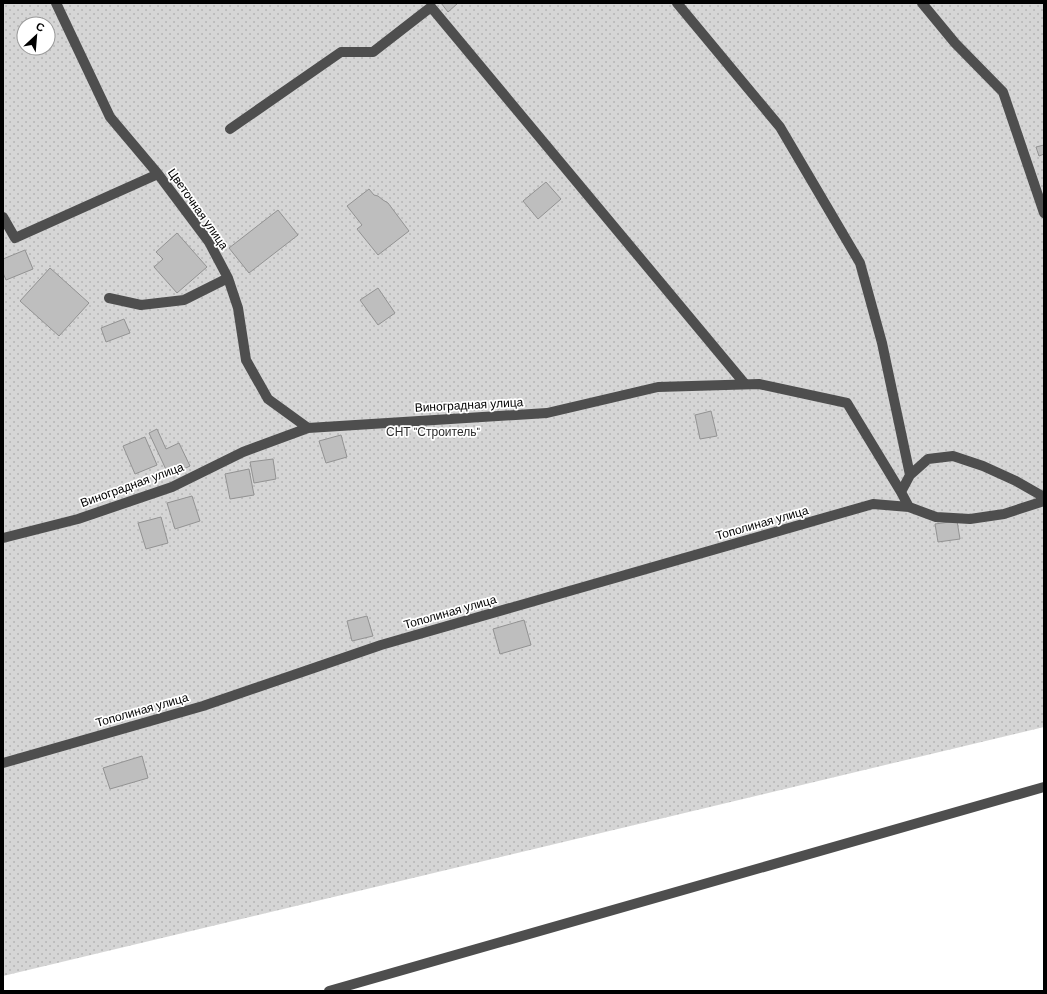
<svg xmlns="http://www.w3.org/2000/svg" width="1047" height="994" font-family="'DM Sans',sans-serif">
<defs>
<pattern id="park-dots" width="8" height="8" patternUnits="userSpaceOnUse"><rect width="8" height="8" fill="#d5d5d5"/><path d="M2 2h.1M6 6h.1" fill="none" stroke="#b5b5b5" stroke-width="1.8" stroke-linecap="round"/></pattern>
</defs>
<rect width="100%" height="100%" fill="#fff"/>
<!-- park -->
<path fill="url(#park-dots)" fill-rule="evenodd" d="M3 3H1044V727L3 976ZM24 24H48V48H24Z"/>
<!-- building -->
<path fill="#bebebe" stroke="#929292" d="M441 3H458L448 12Z
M1044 145V154L1039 156 1036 147Z
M546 182 561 199 538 219 523 201Z
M369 189 374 195 378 196 383 200 388 203 409 231 378 255 357 229 362 225 347 206Z
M278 210 298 235 249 273 229 248Z
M177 233 207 267 177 293 154 267 163 259 156 252Z
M25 250 33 269 6 280 3 273V259Z
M50 268 89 303 59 336 20 301Z
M378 288 395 313 378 325 360 300Z
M124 319 130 333 106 342 101 328Z
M711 411 717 436 700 439 695 415Z
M157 429 166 449 179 443 190 466 169 476 149 433Z
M341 435 347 457 326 463 319 441Z
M145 437 157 465 135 474 123 446Z
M273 459 276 479 254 483 250 462Z
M249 469 254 495 230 499 225 474Z
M192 496 200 521 175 529 167 503Z
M161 517 168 543 146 549 138 523Z
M957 521 960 539 938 542 935 524Z
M367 616 373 636 352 641 347 621Z
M524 620 531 645 500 654 493 629Z
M142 756 148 778 110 789 103 768Z"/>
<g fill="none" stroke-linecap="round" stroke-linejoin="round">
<!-- minor -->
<path stroke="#4e4e4e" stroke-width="10" d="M56 3 110 117 158 174 209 242 228 278 238 308 246 360 268 399 308 428
M677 3 780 127 860 263 882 343 910 475
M922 3 955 43 1003 92 1044 213
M230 129 341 52H373L431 7 745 384
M3 217 15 238 158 174
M109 298 141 305 184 300 228 278
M1044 497 1016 481 983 466 953 456 928 459 910 475 901 492 909 507 936 517 970 519 1004 514 1044 501
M3 538 78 519 172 487 243 452 308 428 547 413 658 387 759 384 847 403 901 492
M3 763 203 706 381 645 873 504 909 507
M329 991 1044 787"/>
</g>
<g text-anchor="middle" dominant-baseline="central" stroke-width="3.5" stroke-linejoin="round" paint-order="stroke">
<!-- street labels -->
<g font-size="12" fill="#000" stroke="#fff">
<text transform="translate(198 209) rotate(55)">Цветочная улица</text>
<text transform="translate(469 405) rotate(-3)">Виноградная улица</text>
<text transform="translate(132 485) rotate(-20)">Виноградная улица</text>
<text transform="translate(762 523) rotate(-16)">Тополиная улица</text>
<text transform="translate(450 612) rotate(-16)">Тополиная улица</text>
<text transform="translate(142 710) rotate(-16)">Тополиная улица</text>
</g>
<!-- park labels -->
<g font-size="12" fill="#2c2c2c" stroke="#fff">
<text x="433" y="432">СНТ "Строитель"</text>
</g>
</g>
<!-- border -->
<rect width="1047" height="994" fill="none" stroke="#000000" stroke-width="8"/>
<!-- north arrow -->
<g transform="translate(36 36) rotate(26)"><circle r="19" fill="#ffffff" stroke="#999999"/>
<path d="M0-3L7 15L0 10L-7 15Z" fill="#000000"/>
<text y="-6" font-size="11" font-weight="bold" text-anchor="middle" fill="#000000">С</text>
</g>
</svg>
